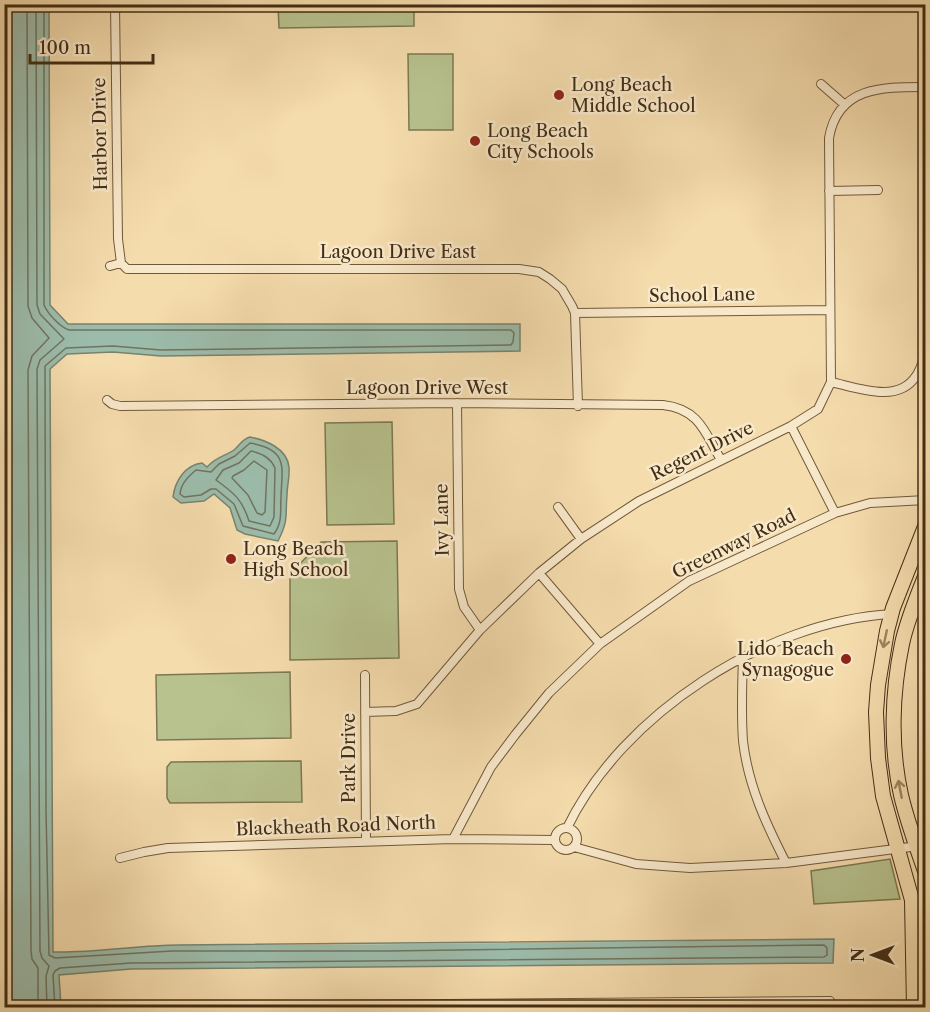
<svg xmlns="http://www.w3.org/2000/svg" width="930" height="1012" font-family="'Libre Caslon Text',serif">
<rect width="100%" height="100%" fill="#f5dcad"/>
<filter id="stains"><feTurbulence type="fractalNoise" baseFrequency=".00333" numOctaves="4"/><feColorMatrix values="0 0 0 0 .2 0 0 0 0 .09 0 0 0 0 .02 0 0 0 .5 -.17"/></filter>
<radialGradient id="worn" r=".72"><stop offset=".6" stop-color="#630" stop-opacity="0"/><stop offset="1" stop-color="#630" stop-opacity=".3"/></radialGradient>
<!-- green -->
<path fill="#b7c28e" stroke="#7d7850" stroke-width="1.5" d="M278 5H414V26L279 28Z
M408 54H453V130H409Z
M392 422 394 524 327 525 325 423Z
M397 541 399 658 290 660V574L321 542Z
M290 672 291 738 157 740 156 675Z
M301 761 302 802 170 803 167 798V767L171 762Z
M890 859 900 899 814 904 811 871Z
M925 964V1007H921L922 970Z"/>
<!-- water -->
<path fill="#9cbcab" stroke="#78836e" stroke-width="1.5" d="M49 4 50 305 68 324H520V351L161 356 113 352 67 354 50 369 53 952C96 953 138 945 180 945 398 945 616 942 834 939L833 963 131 969 59 975 61 1007H5L4 5Z
M250 437C265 440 287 448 289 467 290 476 287 486 287 495 285 517 289 519 278 541L245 534 237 530 230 508 214 494 204 501 181 503 173 497C175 481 185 465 202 463L207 467C217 456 224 457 234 450 240 445 242 439 250 437Z"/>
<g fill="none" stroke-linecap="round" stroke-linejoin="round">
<!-- shore -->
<path stroke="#70745f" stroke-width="1.5" d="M27 4 28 306 32 318 49 338 32 356 28 370 31 951 32 959 38 968V1008
M36 4 37 305 40 314 64 339 40 360 37 369 40 951 42 958 49 966 46 976 47 1008
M44 4V305C48 314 60 327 69 330H511L514 333 513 342 511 345 161 350 113 346 66 348 45 366 46 810 49 955 55 958 172 951H388L824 945 827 948V955L824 957 131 963 60 968 55 971 53 975 55 1008
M250 443C289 450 282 467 281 497 280 510 283 522 274 534L243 526 234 504 216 489H211L201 495 184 497 180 494C181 483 189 476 196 470L211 472 219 464 235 456Z
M251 451C261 453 271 458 275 468L274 517 270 526 249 521C242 499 234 493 216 480L223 470 239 463Z
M254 461 267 470 265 512 262 515 257 513 248 495 232 478 233 476 244 470Z"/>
<defs>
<path id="minor" d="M115 4 118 239 121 263
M821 84 845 105
M829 191 878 190
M110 266 121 263 127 269H519L539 272 550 279 562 289 572 306 575 313 578 406
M575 313 830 310
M831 382C858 388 898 404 916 376 921 369 923 360 926 353
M107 400 112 404 120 406 457 403 663 405C699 409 705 432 721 460
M457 403 459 589 464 607 480 630
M791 426 835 513
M558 507 581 539
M539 573 600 644
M911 612 926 614
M743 657C742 685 741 713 743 741 748 785 766 824 786 863
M365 675 366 841
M365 712 396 711 417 704 480 630 539 573 581 539 639 501 791 426 818 409 831 382 829 138C838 86 883 87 926 87
M567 828C622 714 766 621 892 614
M555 839a11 11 0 1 1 22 0a11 11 0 1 1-22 0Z
M453 839 491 767 515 735 549 693 600 644 689 581 835 513 870 503 926 500
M574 847 636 864 690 868 786 863 926 845
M120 858 144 852 168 848 453 839 555 840
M72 1007 830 1001V1008"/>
<path id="trunk" d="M926 574C917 597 907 620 902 644 892 692 890 746 901 795 907 821 917 848 926 874
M914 1008 912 900 883 796 878 758 876 712 878 685 887 631 893 608 926 524"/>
</defs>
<!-- minor casing -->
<use href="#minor" stroke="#70593a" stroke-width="10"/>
<!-- trunk casing -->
<use href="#trunk" stroke="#432d13" stroke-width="16"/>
<!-- minor -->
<use href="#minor" stroke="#f8e8ca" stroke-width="8"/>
<!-- trunk -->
<use href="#trunk" stroke="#f5dcad" stroke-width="14"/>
</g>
<!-- one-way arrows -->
<defs><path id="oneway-shaft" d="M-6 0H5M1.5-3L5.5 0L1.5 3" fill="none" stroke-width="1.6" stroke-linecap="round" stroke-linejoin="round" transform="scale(1.5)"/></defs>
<g stroke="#9c8460">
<use href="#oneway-shaft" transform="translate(885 639) rotate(102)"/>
<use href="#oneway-shaft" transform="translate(900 789) rotate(-101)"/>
</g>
<!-- markers -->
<g fill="#8f2418" stroke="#f8e8ca" stroke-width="2">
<circle cx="559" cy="95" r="6"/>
<circle cx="475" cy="141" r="6"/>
<circle cx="231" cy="559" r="6"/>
<circle cx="846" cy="659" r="6"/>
</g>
<g text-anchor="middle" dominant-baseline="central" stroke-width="5" stroke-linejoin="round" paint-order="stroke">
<!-- poi labels -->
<g font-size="18" fill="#432d13" stroke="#f8e8ca" text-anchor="start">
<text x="571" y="85">Long Beach<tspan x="571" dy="21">Middle School</tspan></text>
<text x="487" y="131">Long Beach<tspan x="487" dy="21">City Schools</tspan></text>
<text x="243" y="549">Long Beach<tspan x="243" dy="21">High School</tspan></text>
<text x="834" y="649" text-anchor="end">Lido Beach<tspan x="834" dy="21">Synagogue</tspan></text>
</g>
<!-- street labels -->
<g font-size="18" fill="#432d13" stroke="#f8e8ca">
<text transform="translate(100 134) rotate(-91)">Harbor Drive</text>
<text x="398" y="252">Lagoon Drive East</text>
<text transform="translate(702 295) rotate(-1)">School Lane</text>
<text x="427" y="388">Lagoon Drive West</text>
<text transform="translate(702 451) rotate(-26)">Regent Drive</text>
<text transform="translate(442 520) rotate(-91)">Ivy Lane</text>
<text transform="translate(734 544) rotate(-26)">Greenway Road</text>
<text transform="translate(349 758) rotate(-90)">Park Drive</text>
<text transform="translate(336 826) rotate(-2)">Blackheath Road North</text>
</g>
</g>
<!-- margin -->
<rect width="930" height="1012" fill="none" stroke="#f5dcad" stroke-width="24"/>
<rect x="6" y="6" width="918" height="1000" fill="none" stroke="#432d13" stroke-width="3"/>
<rect x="12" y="12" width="906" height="988" fill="none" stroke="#432d13" stroke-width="1.5"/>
<!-- north arrow -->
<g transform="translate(873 955) rotate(270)" stroke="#f8e8ca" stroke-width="4.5" paint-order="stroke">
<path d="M0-4.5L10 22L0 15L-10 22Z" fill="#432d13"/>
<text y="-9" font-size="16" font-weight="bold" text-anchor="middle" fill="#432d13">N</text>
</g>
<!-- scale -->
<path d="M30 54v9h123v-9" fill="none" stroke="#432d13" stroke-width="3"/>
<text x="39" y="54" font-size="18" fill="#432d13" stroke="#f8e8ca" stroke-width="4.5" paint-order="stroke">100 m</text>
<rect width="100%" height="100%" filter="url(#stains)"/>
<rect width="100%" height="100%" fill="url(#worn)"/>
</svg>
